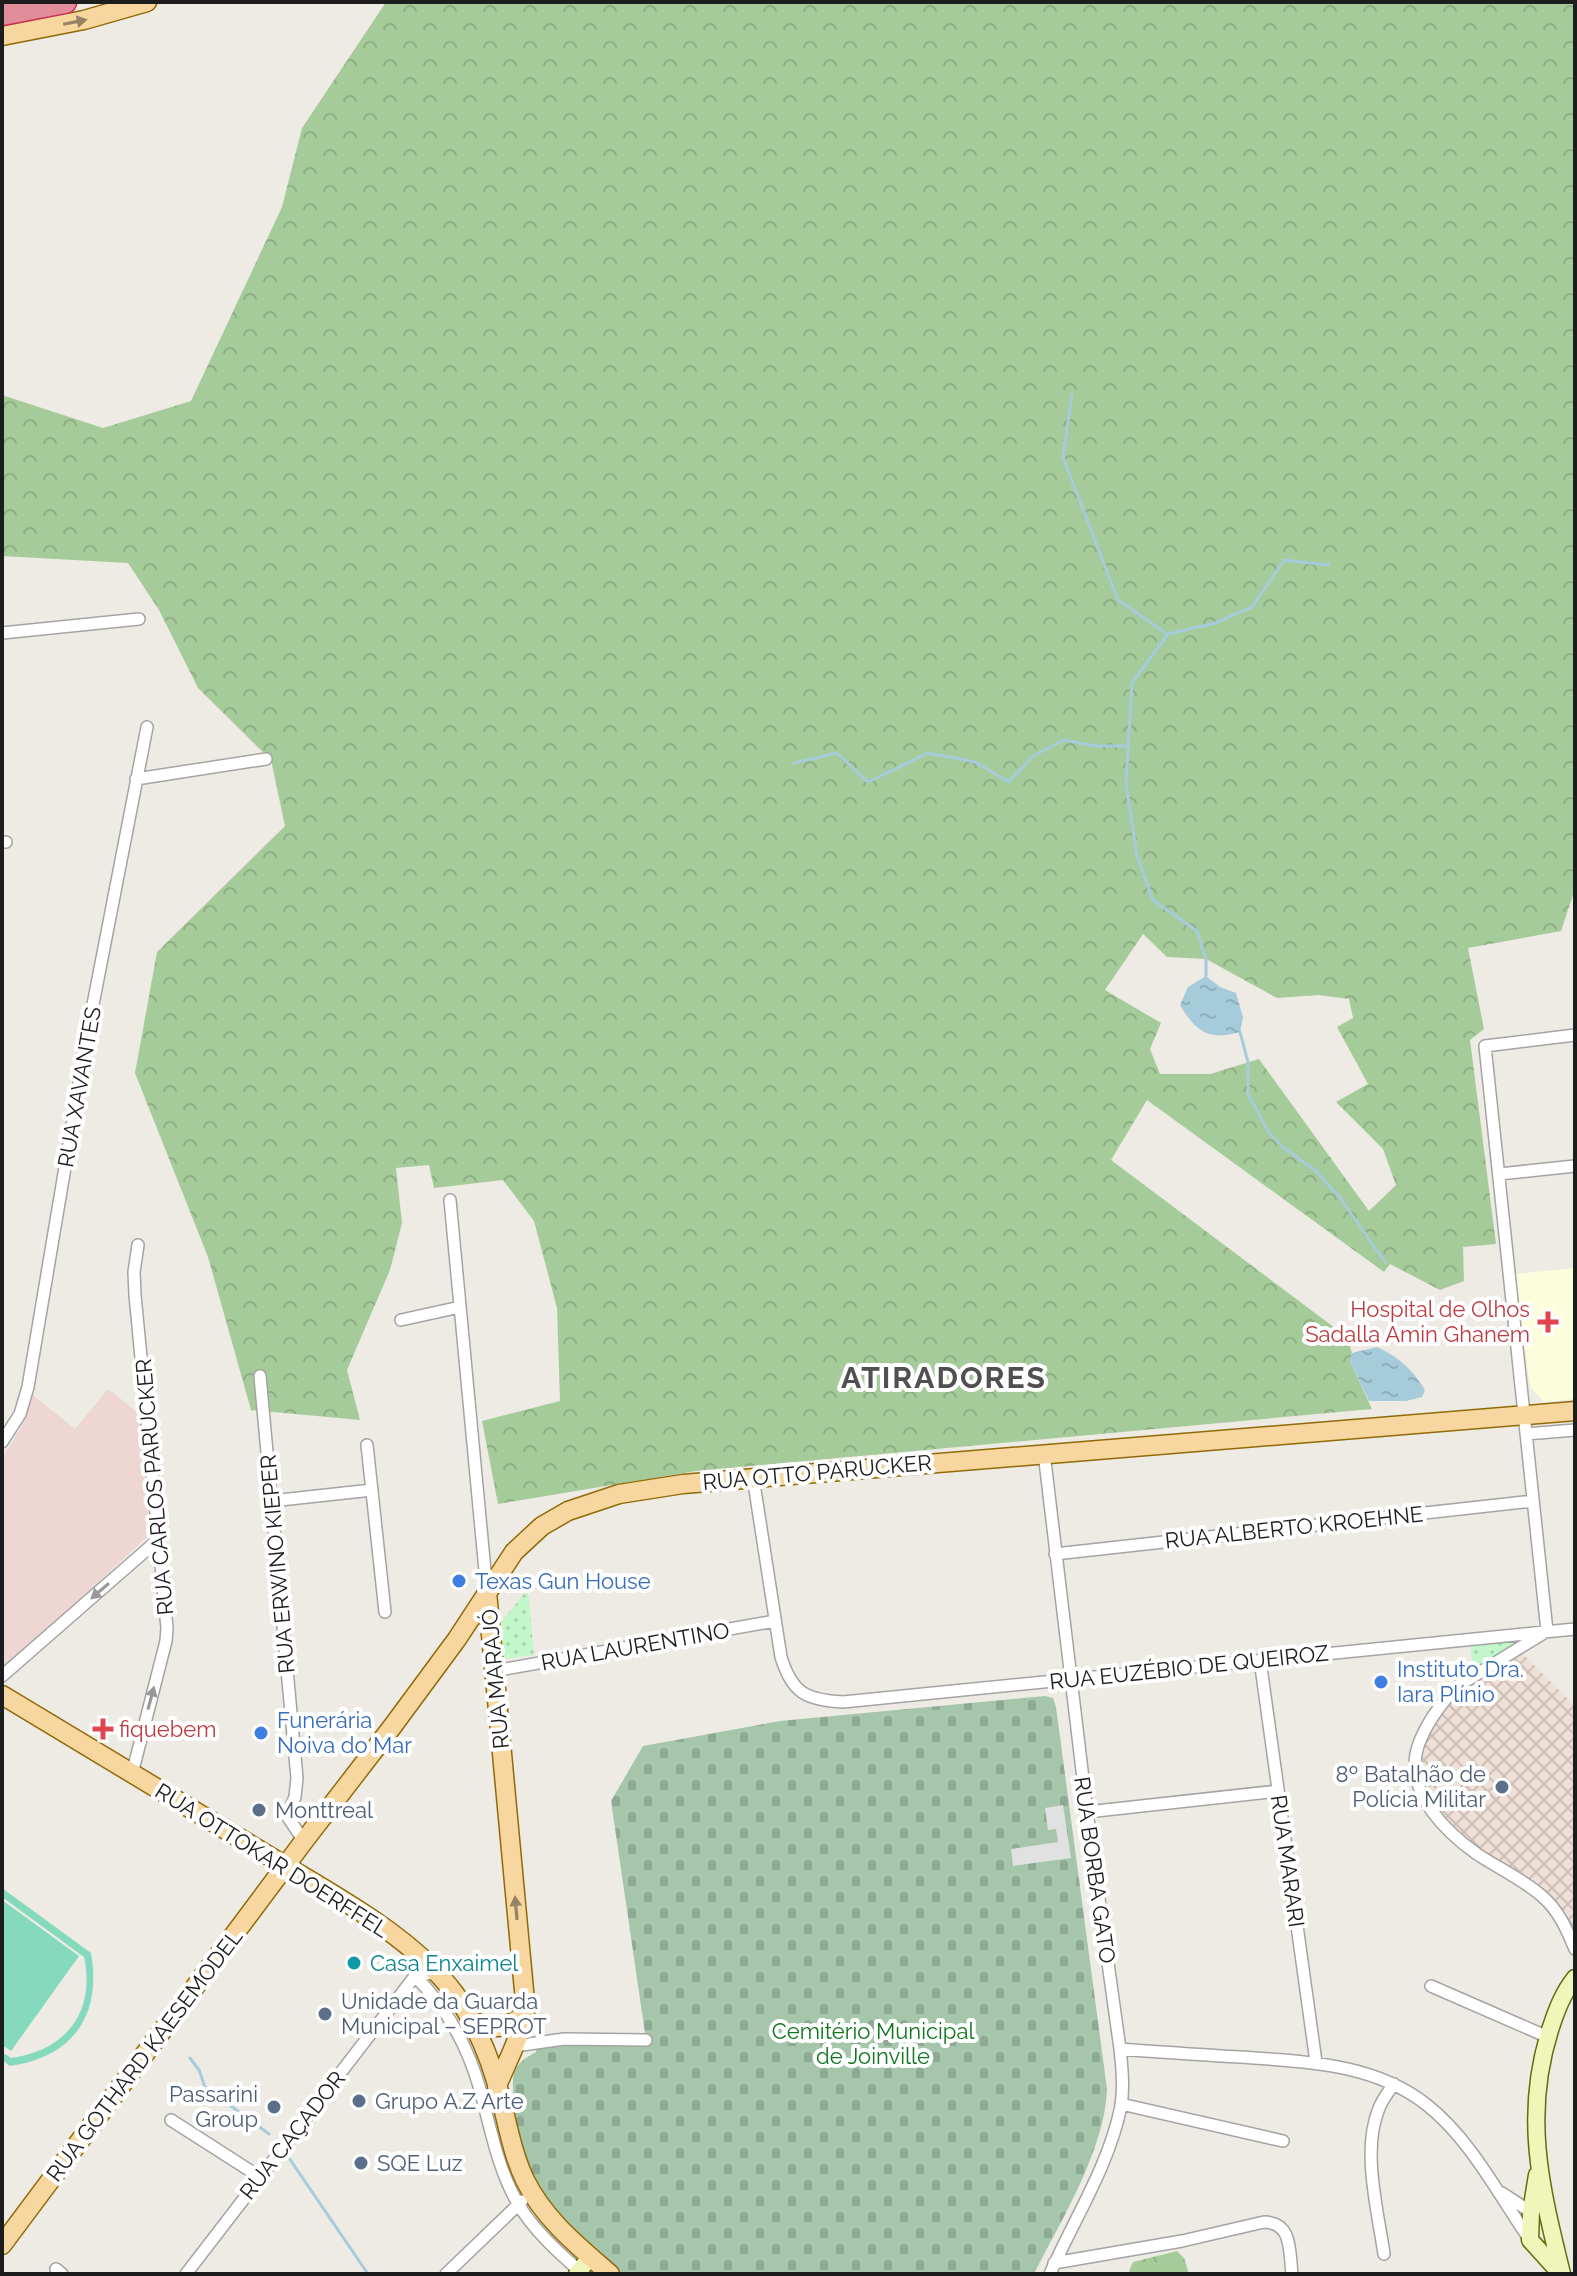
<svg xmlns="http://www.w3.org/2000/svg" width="1577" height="2276" font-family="Raleway,sans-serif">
<defs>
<pattern id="military-cross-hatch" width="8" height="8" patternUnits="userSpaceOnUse" patternTransform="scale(2)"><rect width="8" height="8" fill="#efdfd7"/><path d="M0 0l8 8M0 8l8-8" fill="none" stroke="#ccbfb8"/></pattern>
<pattern id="forest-crowns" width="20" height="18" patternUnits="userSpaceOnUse" patternTransform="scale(2)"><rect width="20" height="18" fill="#a6cb9a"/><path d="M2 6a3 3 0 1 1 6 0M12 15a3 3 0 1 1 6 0" fill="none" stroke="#8eae84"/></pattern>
<pattern id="cemetery-stones" width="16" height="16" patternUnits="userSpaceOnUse" patternTransform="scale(2)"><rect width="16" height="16" fill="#a6c6ac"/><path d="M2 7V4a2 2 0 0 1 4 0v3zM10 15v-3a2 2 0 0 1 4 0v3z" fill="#8eaa94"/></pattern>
<pattern id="park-dots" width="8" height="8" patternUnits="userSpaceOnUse" patternTransform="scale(2)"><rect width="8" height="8" fill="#c2f7c9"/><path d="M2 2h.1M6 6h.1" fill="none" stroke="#a6d3ac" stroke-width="1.8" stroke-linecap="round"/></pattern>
<pattern id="water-ripples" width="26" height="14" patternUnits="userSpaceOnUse" patternTransform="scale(2)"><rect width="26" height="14" fill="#a6cbda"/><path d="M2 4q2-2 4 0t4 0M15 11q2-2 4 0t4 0" fill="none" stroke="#8eaebb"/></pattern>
</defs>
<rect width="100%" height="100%" fill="#eeebe4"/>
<!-- commercial -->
<path fill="#eed6d3" d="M108 1389 140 1414 149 1529 147 1537 2 1672V1458L22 1426 33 1395 75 1429Z"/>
<!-- education -->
<path fill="#fcfddd" d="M1575 1268V1399L1544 1402 1530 1387 1515 1274Z"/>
<!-- military -->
<path fill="url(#military-cross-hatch)" d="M1521 1652 1575 1706V1933L1560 1909 1483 1854 1450 1826 1433 1803 1423 1772 1422 1754 1430 1733 1449 1703 1468 1684Z"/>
<!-- forest -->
<path fill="url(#forest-crowns)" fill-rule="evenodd" d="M386 2H1575V889L1561 931 1468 948 1484 1029 1470 1040 1496 1244 1463 1247 1464 1281 1440 1290 1390 1264 1384 1272 1147 1100 1111 1160 1347 1337 1352 1353 1350 1361 1372 1409 696 1471 498 1504 482 1421 560 1401 557 1308 534 1221 503 1180 434 1188 429 1165 396 1168 402 1223 390 1270 347 1370 360 1420 251 1410 208 1257 135 1073 157 952 285 826 271 760 198 688 159 610 128 563 2 556V395L103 428 191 401 282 207 302 128ZM1143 934 1167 957 1206 959 1277 998 1318 995 1349 999 1353 1018 1337 1027 1368 1084 1336 1102 1383 1149 1396 1185 1369 1211 1259 1059 1210 1074H1160L1150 1049 1161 1023 1105 990Z
M1177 2251 1184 2258 1189 2274H1131L1129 2271 1133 2262Z"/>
<!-- cemetery -->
<path fill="url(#cemetery-stones)" d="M1045 1696 1053 1698 1056 1707 1107 2089C1105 2150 1061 2220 1034 2274H619C565 2226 518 2179 514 2103 512 2075 510 2066 536 2052V2043L646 2040 611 1801 643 1746 780 1721Z"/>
<!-- park -->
<path fill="url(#park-dots)" d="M528 1589 534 1655 501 1659 498 1626Z
M1528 1637 1473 1669 1470 1643Z"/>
<!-- pitch -->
<path fill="#85dabd" d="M2 1888 91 1953C102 2015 73 2057 10 2066L2 2060V2052L11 2058C66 2051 96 2011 84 1957L2 1897Z
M2 1900 79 1956 11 2051 2 2045Z"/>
<!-- parking -->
<path fill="#e1e1e1" d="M1063 1805 1071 1858 1013 1866 1011 1849 1058 1842 1056 1829 1048 1830 1045 1808Z"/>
<!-- water -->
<path fill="url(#water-ripples)" d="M1206 976 1220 987 1236 993 1243 1017 1240 1032C1209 1041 1196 1032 1180 1005L1188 987Z
M1377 1347C1400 1358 1411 1368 1425 1390L1422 1397 1406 1401H1369L1350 1361 1352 1353Z"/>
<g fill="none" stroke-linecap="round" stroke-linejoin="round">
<!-- stream -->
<path stroke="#a6cbda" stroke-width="3" d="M1072 394 1063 457 1118 600 1167 634
M794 763 837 753 868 782 928 753 975 762 1009 782 1033 756 1064 740 1096 746H1128
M1206 976V959L1197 931 1153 900 1137 856 1126 784 1132 683 1168 634 1215 623 1252 607 1284 560 1329 565
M1240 1032 1248 1062V1094L1269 1133 1284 1148 1316 1171 1341 1199 1385 1262
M190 2058 199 2070 205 2087 269 2134
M289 2158 368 2274"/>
<defs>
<path id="street" d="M2 633 139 619
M136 779 266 759
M2 842H6
M1499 1174 1575 1166
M450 1200 487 1592
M401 1320 460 1307
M260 1376 297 1778 295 1797 287 1816 304 1841
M1526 1434 1575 1430
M2 1442 20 1414 28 1387 89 1025 147 727
M367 1445 385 1612
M1044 1453 1087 1812 1120 2049C1122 2068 1124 2087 1121 2106 1109 2166 1074 2219 1050 2274
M753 1477 781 1657C792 1693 806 1700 843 1702L1575 1629
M271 1501 372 1490
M1055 1554 1533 1501
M1547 1631 1485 1046 1575 1035
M1542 1634 1461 1684C1448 1694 1439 1707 1430 1721 1424 1731 1418 1743 1416 1754 1409 1796 1446 1832 1477 1854 1498 1868 1524 1880 1543 1897 1559 1911 1567 1930 1575 1949
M1260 1660 1316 2062
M494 1671 775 1621
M2 1676 159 1539
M132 1774 166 1641 167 1628 135 1295 134 1272 138 1245
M1087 1812 1278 1791
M415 1976C445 2006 467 2045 479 2086 490 2125 497 2167 517 2202 533 2230 559 2253 583 2274
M1431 1986 1548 2037
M515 2046 564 2039 646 2040
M1120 2049C1160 2052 1201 2055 1241 2057 1306 2062 1374 2063 1427 2105 1471 2140 1498 2194 1530 2240
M1121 2104 1283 2141
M171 2120 260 2177
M1502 2193 1531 2212
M1384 2254C1378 2212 1362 2152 1378 2111 1381 2101 1388 2092 1394 2084
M1054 2263 1182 2241 1264 2222C1293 2223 1289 2251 1292 2274
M56 2269 62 2274
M186 2274 415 1976 437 1972
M446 2274 522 2201"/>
<path id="secondary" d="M1537 2175 1531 2212 1530 2240 1559 2272
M577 2274 590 2257
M1562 2274C1541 2188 1522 2115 1551 2027 1557 2009 1563 1993 1575 1978"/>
<path id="primary" d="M2 36 84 20 147 2
M487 1592 525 2001C524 2032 509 2057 497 2086
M2 1695C87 1746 172 1797 256 1848 322 1889 409 1932 455 1994 477 2025 492 2063 501 2099 508 2127 513 2155 525 2180 544 2219 578 2246 610 2274
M472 2021C495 2030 505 2030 525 2014
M2 2245 304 1841 392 1727 457 1639 514 1552 542 1526 568 1511 619 1494 683 1484 1575 1411"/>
<path id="highway" d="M2 14 65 2"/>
</defs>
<!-- street casing -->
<use href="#street" stroke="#a4a4a4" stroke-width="14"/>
<!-- secondary casing -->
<use href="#secondary" stroke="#5f6f0a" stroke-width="19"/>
<!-- primary casing -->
<use href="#primary" stroke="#906a07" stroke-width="21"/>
<!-- highway casing -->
<use href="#highway" stroke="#d12c5c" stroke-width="25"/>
<!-- street -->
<use href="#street" stroke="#fff" stroke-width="11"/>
<!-- secondary -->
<use href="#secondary" stroke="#f0f6b9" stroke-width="16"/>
<!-- primary -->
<use href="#primary" stroke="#f7d69f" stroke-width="18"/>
<!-- highway -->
<use href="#highway" stroke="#e28e9a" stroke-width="22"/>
</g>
<!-- one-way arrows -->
<defs><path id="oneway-solid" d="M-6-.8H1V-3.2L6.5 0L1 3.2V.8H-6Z" transform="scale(2)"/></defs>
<g fill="#958364">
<use href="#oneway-solid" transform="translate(75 22) rotate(-11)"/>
<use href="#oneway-solid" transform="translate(516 1908) rotate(-95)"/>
</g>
<g fill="#999">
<use href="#oneway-solid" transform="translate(100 1591) rotate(139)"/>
<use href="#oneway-solid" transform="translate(151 1698) rotate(-75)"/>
</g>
<!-- markers -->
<g fill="#e0444e" stroke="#fff" stroke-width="3">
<path d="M1544 1310h8v8h8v8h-8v8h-8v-8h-8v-8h8z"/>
<path d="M99 1717h8v8h8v8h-8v8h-8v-8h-8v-8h8z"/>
</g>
<g fill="#3f7fe0" stroke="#fff" stroke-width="3">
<circle cx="459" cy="1581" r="8"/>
<circle cx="1381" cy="1682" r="8"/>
<circle cx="261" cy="1733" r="8"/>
</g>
<g fill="#5c6f8a" stroke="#fff" stroke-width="3">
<circle cx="1502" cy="1787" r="8"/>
<circle cx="259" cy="1810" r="8"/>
<circle cx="325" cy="2014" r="8"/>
<circle cx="359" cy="2101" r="8"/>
<circle cx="274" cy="2107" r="8"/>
<circle cx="361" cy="2163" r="8"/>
</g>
<circle fill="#0f9aa8" stroke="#fff" stroke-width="3" cx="354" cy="1963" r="8"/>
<g text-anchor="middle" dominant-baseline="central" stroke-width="8" stroke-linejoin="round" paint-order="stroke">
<!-- street labels -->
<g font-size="22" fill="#1d1d1d" stroke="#fff">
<text transform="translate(79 1087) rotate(-80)">RUA XAVANTES</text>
<text transform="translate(817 1472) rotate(-5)">RUA OTTO PARUCKER</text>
<text transform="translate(154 1487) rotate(-95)">RUA CARLOS PARUCKER</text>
<text transform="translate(1294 1527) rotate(-6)">RUA ALBERTO KROEHNE</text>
<text transform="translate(277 1564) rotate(-95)">RUA ERWINO KIEPER</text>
<text transform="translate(635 1646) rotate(-10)">RUA LAURENTINO</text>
<text transform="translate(1189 1667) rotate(-6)">RUA EUZÉBIO DE QUEIROZ</text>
<text transform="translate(495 1679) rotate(-95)">RUA MARAJÓ</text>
<text transform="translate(272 1860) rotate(32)">RUA OTTOKAR DOERFFEL</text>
<text transform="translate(1288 1861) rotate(82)">RUA MARARI</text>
<text transform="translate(1095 1870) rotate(82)">RUA BORBA GATO</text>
<text transform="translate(144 2055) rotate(-53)">RUA GOTHARD KAESEMODEL</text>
<text transform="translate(292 2135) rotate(-52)">RUA CAÇADOR</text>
</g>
<!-- health labels -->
<g font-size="22" fill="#be3a42" stroke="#fff" text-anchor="end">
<text x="1530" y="1309">Hospital de Olhos<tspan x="1530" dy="25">Sadalla Amin Ghanem</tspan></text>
<text x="119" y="1729" text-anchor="start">fiquebem</text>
</g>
<!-- shop labels -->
<g font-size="22" fill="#366cbe" stroke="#fff" text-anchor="start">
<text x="475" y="1581">Texas Gun House</text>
<text x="1397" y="1669">Instituto Dra.<tspan x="1397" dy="25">Iara Plínio</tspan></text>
<text x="277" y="1720">Funerária<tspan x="277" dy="25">Noiva do Mar</tspan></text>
</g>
<!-- service labels -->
<g font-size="22" fill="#4e5e75" stroke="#fff" text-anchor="start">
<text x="1486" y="1774" text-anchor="end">8º Batalhão de<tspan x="1486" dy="25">Polícia Militar</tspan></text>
<text x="275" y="1810">Monttreal</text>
<text x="341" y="2001">Unidade da Guarda<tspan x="341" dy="25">Municipal – SEPROT</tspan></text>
<text x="258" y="2094" text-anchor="end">Passarini<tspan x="258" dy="25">Group</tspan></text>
<text x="375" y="2101">Grupo A.Z Arte</text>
<text x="377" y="2163">SQE Luz</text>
</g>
<!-- culture labels -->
<g font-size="22" fill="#0d838f" stroke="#fff" text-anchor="start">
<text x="370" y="1963">Casa Enxaimel</text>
</g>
<!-- park labels -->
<g font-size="22" fill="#10761e" stroke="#fff">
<text x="873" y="2031">Cemitério Municipal<tspan x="873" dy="25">de Joinville</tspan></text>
</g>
<!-- district labels -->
<g font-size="30" font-weight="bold" letter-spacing="2" fill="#505050" stroke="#fff">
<text x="944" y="1377">ATIRADORES</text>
</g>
</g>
<!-- border -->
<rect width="1577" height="2276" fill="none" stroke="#1d1d1d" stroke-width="8"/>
</svg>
